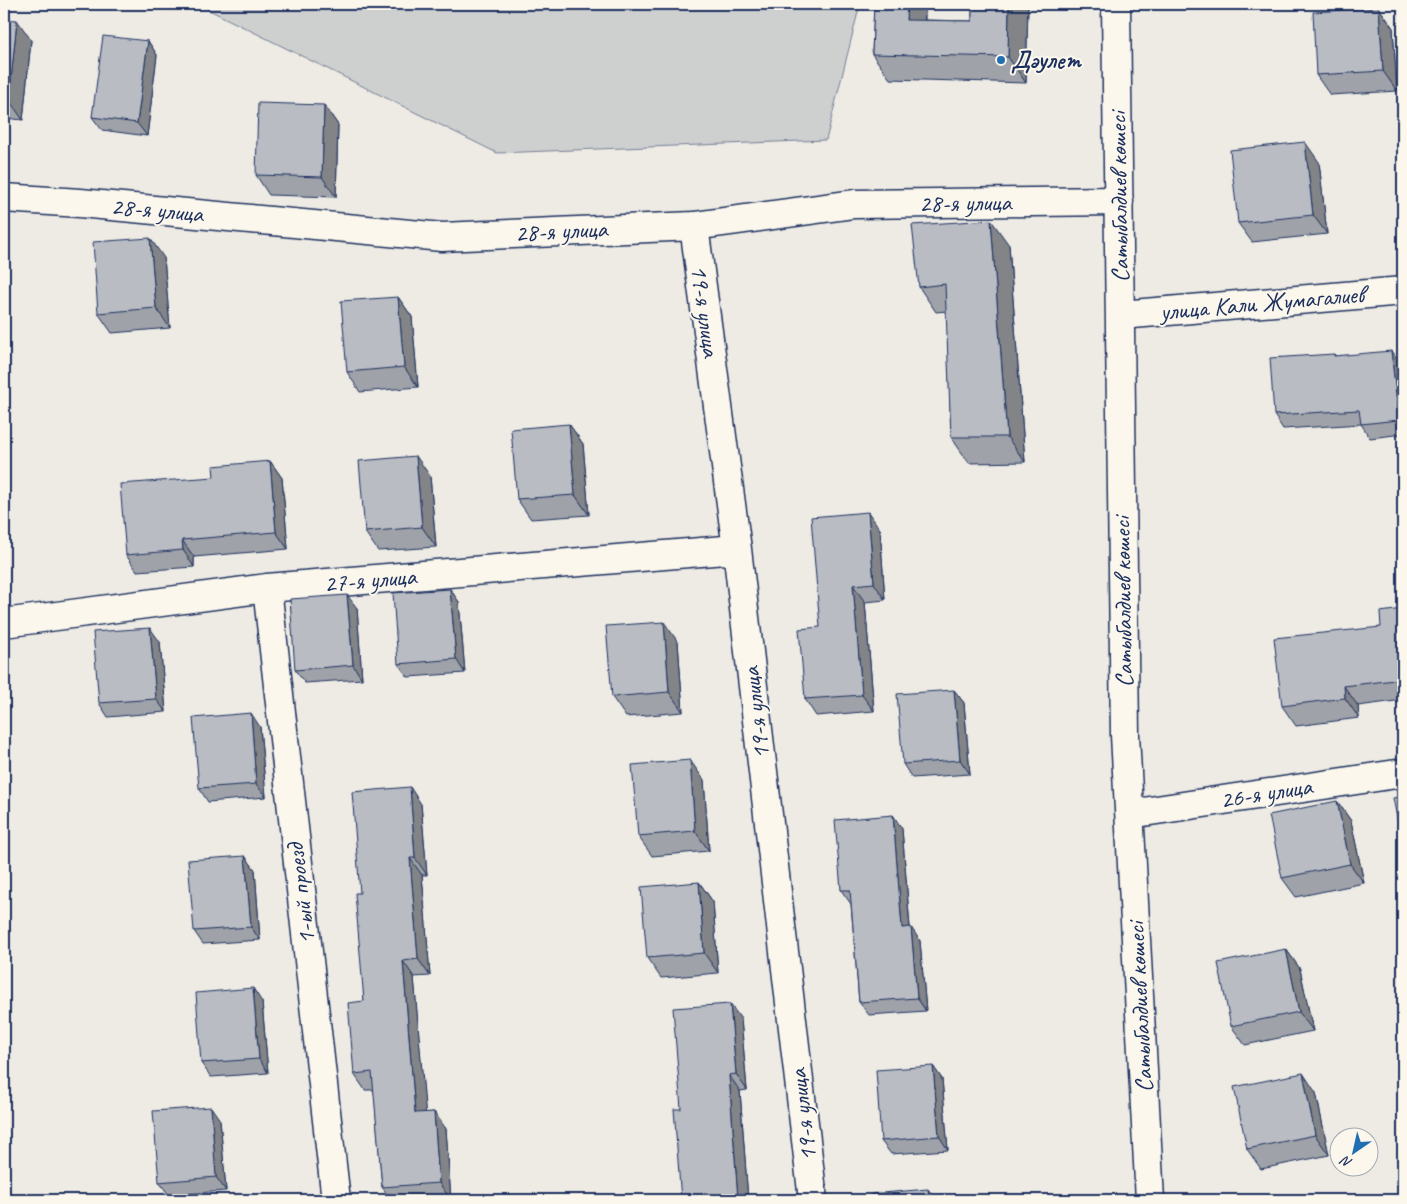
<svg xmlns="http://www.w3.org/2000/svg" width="1407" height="1204" font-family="Caveat,sans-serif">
<rect width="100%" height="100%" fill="#eeebe4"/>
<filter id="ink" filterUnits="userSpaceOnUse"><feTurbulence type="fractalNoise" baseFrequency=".02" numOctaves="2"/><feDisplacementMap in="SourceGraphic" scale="10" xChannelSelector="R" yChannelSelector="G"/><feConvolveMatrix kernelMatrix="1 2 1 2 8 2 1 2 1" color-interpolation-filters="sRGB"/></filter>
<g filter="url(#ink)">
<!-- green -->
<path fill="#cecfcf" stroke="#747f96" d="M197 4H860L826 140 497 153Z"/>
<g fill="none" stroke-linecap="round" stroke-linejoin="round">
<defs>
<path id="minor" d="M4 198 80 203 442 237 694 226 854 204 1119 201
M694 226 737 549 813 1200
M1121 315 1403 291
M267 588 336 1200
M4 623 267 588 737 549
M1130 814 1403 773"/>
<path id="major" d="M1116 4 1125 735 1150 1200"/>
</defs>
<!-- minor casing -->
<use href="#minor" stroke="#1b2f5e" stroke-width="31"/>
<!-- major casing -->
<use href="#major" stroke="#1b2f5e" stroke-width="31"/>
<!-- minor -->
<use href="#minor" stroke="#fbf7ec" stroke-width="28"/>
<!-- major -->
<use href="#major" stroke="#fbf7ec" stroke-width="28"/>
</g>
<!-- wall -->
<path fill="#9fa2a8" stroke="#1b2f5e" d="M874 4H925V20L972 21V4H1028L1026 83 890 79 872 54Z
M1379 8 1393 28 1397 91 1330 95 1316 75Z
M4 19 31 40 23 120 4 118Z
M148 41 157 55 147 136 102 130 92 117Z
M324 105 338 125 336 197 269 195 256 175Z
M1319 162 1327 234 1252 242 1238 223Z
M1009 245 1025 462 969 463 951 437 947 311 936 312 919 287Z
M164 258 170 328 112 333 98 313Z
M398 297 412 317 418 387 360 392 347 372Z
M1334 354 1336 356 1401 364 1403 388V434L1370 438 1361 424 1283 429 1274 415Z
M569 424 583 444 589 515 531 519 517 499Z
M270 461 282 478 288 549 194 557V567L137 571 126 555 214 477Z
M430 476 436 547 378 551 365 532Z
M880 529 885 600 865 602 874 711 816 716 805 699 820 627Z
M450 589 459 602 465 673 408 677 398 664Z
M357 608 362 679 305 683 295 670Z
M1403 609V700L1358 706 1359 718 1296 726 1282 706Z
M160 642 166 712 108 717 99 703Z
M678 642 683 712 626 717 612 697Z
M954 690 964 703 970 774 912 778 903 764Z
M260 727 266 797 208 802 199 788Z
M704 780 709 851 652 856 638 836Z
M1337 801 1351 821 1364 883 1296 897 1282 878Z
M421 804 427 875H422L430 976 414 977 425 1113 434 1112 446 1129 451 1200H391L382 1187 374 1090H365L354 1074 364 1001 360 893Z
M893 815 902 829 910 927 920 941 926 1011 869 1015 859 1002 851 904 841 890Z
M245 856 255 870 260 940 203 944 194 931Z
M699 882 713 902 718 973 661 978 647 958Z
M1286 949 1300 969 1313 1031 1245 1045 1231 1026Z
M262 1002 268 1073 211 1077 201 1063Z
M741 1019 747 1090 740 1091 748 1200H681V1109Z
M933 1066 942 1079 948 1150 891 1154 881 1141Z
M1316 1093 1329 1155 1261 1169 1247 1149Z
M220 1120 226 1191 169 1195 159 1182Z"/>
<!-- shaded-wall -->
<path fill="#828488" stroke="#1b2f5e" d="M907 4H925L924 45 906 20Z
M1009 4H1028L1026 83 1008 57Z
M1379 8 1393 28 1397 91 1383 71Z
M17 20 31 40 23 120 9 100Z
M148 41 157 55 147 136 137 123Z
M324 105 338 125 336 197 322 177Z
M1305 142 1319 162 1327 234 1313 215Z
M991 220 1009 245 1025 462 1007 437Z
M150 238 164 258 170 328 156 308Z
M398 297 412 317 418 387 404 367Z
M1391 351 1401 364 1403 388V426L1399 420Z
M569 424 583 444 589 515 575 495Z
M416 456 430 476 436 547 422 527Z
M270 461 282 478 288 549 276 532Z
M868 512 880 529 885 600 874 583Z
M182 540 194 557V567L183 550Z
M853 585 865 602 874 711 862 695Z
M450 589 459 602 465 673 456 659Z
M347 595 357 608 362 679 353 665Z
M664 622 678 642 683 712 669 692Z
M150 628 160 642 166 712 156 699Z
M1344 686 1358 706 1359 718 1345 698Z
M954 690 964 703 970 774 960 760Z
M251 713 260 727 266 797 256 784Z
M690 760 704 780 709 851 695 831Z
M410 787 421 804 427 875 415 858Z
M1337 801 1351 821 1364 883 1350 864Z
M893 815 902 829 911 941 902 928Z
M245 856 255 870 260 940 251 927Z
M410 858 422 875 430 976 418 959Z
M699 882 713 902 718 973 704 953Z
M911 927 920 941 926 1011 917 998Z
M1286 949 1300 969 1313 1031 1299 1012Z
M403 961 414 977 427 1130 415 1113Z
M253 988 262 1002 268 1073 259 1059Z
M730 1004 741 1019 747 1090 736 1074Z
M933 1066 942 1079 948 1150 939 1136Z
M1303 1073 1316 1093 1329 1155 1315 1135Z
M729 1075 740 1091 748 1200H738Z
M211 1107 220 1120 226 1191 216 1177Z
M434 1112 446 1129 451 1200 439 1183Z
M928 1189 936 1200H929Z"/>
<!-- building -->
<path fill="#b9bcc3" stroke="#1b2f5e" d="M874 4H907L906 20 972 21V4H1009L1008 57 872 54Z
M1379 8 1383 71 1316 75 1313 12Z
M4 19 17 20 9 100H4Z
M103 36 148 41 137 123 92 117Z
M258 103 324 105 322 177 256 175Z
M1305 142 1313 215 1238 223 1230 150Z
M991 220 1007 437H951L945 284 919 287 912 225Z
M150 238 156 308 98 313 93 242Z
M398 297 404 367 347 372 341 301Z
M1391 351 1399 420 1361 424 1359 410 1274 415 1270 358 1334 354V356Z
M569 424 575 495 517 499 511 429Z
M416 456 422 527 365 532 359 461Z
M270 461 276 532 182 540 183 550 126 555 120 484 214 477 213 466Z
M868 512 874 583 853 585 862 695 805 699 799 629 820 627 811 517Z
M450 589 456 659 398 664 393 593Z
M347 595 353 665 295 670 290 599Z
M1403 609V679L1344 686 1345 698 1282 706 1274 638 1381 627 1380 612Z
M664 622 669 692 612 697 606 626Z
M150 628 156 699 99 703 93 632Z
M954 690 960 760 903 764 897 694Z
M251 713 256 784 199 788 193 718Z
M690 760 695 831 638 836 632 765Z
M410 787 415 858H410L418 959 403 961 415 1113 434 1112 439 1183 382 1187 372 1072 354 1074 348 1003 364 1001 355 893H360L352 792Z
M1403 796V848L1393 798Z
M1337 801 1350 864 1282 878 1269 815Z
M893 815 902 928 911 927 917 998 859 1002 850 890H841L835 820Z
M245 856 251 927 194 931 188 860Z
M699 882 704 953 647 958 641 887Z
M1286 949 1299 1012 1231 1026 1218 963Z
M253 988 259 1059 201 1063 196 993Z
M730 1004 736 1074 729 1075 738 1200H681L674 1109H681L673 1008Z
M933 1066 939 1136 881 1141 876 1070Z
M1303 1073 1315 1135 1247 1149 1234 1087Z
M211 1107 216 1177 159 1182 153 1111Z
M928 1189 929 1200H872L871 1194Z"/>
</g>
<!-- markers -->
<circle fill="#1f6fb2" stroke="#fbf7ec" stroke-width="2" cx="1001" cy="60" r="5"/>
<g text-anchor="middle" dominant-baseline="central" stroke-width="4" stroke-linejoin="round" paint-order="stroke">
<!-- poi labels -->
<g font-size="25" font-weight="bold" fill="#1b2f5e" stroke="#fbf7ec" text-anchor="start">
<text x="1011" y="60">Дәулет</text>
</g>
<!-- street labels -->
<g font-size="25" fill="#1b2f5e" stroke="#fbf7ec">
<text transform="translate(1119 197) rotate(-91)">Сатыбалдиев көшесі</text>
<text transform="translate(965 203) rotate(-1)">28-я улица</text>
<text transform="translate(157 210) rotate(5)">28-я улица</text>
<text transform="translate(561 231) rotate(-3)">28-я улица</text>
<text transform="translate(1262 303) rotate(-5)">улица Кали Жумагалиев</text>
<text transform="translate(705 311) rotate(82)">19-я улица</text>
<text transform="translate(370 580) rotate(-5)">27-я улица</text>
<text transform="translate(1123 602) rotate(-91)">Сатыбалдиев көшесі</text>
<text transform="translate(756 713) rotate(-97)">19-я улица</text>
<text transform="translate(1266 793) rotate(-9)">26-я улица</text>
<text transform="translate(301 894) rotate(-97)">1-ый проезд</text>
<text transform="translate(1140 1007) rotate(-93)">Сатыбалдиев көшесі</text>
<text transform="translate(803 1115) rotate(-97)">19-я улица</text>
</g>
</g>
<!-- margin -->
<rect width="1407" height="1204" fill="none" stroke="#fbf7ec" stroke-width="20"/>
<rect x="10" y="10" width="1387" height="1184" fill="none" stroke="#1b2f5e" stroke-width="2" filter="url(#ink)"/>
<!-- north arrow -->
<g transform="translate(1354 1152) rotate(214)"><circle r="24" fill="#fbf7ec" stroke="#a1a7b3"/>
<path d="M0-4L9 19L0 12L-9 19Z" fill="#1f6fb2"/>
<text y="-8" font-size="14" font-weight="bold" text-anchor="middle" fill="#1b2f5e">N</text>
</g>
</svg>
